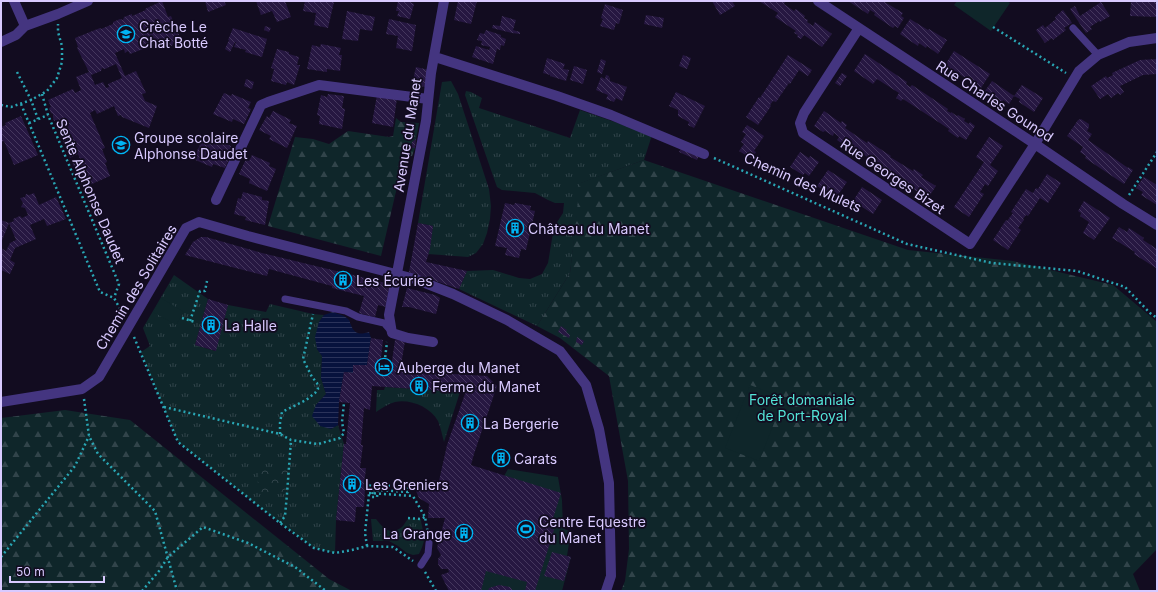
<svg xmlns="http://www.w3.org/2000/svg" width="1158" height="592" font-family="Inter,sans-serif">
<defs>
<pattern id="grass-tufts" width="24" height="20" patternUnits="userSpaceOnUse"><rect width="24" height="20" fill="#0f262a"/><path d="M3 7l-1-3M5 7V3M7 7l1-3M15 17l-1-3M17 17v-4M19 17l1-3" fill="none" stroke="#31444a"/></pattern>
<pattern id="forest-firs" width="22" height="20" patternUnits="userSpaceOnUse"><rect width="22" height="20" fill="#0f262a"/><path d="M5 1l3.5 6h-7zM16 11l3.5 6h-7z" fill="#31444a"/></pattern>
<pattern id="park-crowns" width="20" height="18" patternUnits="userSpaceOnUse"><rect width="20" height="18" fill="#0f262a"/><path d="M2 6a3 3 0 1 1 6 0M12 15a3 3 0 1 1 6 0" fill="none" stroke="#31444a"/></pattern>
<pattern id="water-rules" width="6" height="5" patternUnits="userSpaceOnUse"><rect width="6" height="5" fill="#07123d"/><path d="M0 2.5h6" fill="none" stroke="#2b335a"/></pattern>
<pattern id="building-back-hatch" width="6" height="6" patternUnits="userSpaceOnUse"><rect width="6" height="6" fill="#261741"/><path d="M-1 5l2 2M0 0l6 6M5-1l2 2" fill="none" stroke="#45375e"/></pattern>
</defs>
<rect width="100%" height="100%" fill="#120c20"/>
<!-- grass -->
<path fill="url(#grass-tufts)" d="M451 81 458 94 489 189 491 206 490 219 487 233 483 244 476 253 468 257 428 254 433 226 418 223 442 82Z
M466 91 471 92 482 98 479 108 570 138 580 110 652 135 644 160 581 183 570 273 537 326 459 289 467 271 493 270 519 278 530 279 542 274 548 263 554 227 563 213 564 203H555L548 200 535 193 502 190 497 187 492 173 465 95Z
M174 275 208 299 195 345 215 351 228 305 266 312 270 304 313 314 324 315 319 322 317 349 322 356 321 378 326 394 316 405 331 429 338 425 344 444 336 520 335 553 314 548 280 523 178 442 141 352 150 346 143 328Z
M385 387 460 392 444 442C442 435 441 428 438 421 430 407 411 399 395 402 388 404 382 408 376 412L377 390H384Z
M371 519H376C383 528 390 536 402 527 404 525 406 521 408 519 411 518 417 519 421 519 421 524 423 529 424 535 425 541 422 548 419 554L413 555 407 553 398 546 389 541H373Z"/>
<!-- forest -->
<path fill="url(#forest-firs)" d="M396 118 401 122 419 123 416 139 412 142 411 147 415 148 412 156 404 157 381 256 268 226 295 137 313 139 329 144 348 131 389 137 393 136Z
M644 160 908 250 1013 261 1113 285 1157 322V549L1133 574 1140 591H621L625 581 629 549 628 481 609 376 560 338 537 326 570 273 580 183Z
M65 410 130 420 329 579 352 591H1V418Z"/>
<!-- park -->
<path fill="url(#park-crowns)" d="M259 467 289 470 287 494 257 492Z"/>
<!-- pitch -->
<path fill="#0f262a" d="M957 1H1007L1010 3 991 31 954 5Z
M161 298 184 312 176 325 153 312Z
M750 385 784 398 759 461 725 448Z
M508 469 558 477 562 500 563 527 566 530 571 531 567 556 571 557 562 591H470L504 476Z"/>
<!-- water -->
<path fill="url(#water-rules)" d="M333 312C338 314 344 315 348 319 351 322 349 321 351 325 354 334 360 335 369 332L371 338 367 365H353V373L344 372 339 402 338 425 331 429 320 426 312 416 316 405 326 394 321 378 322 356 317 349 315 337 319 322 324 315Z"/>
<!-- building -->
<path fill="url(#building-back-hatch)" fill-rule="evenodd" d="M162 1 168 17 171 16 179 35 176 37 172 46 163 42 153 46 151 42 141 46 143 49 130 54 128 51 125 53 124 49 115 53 125 76 136 71 146 93 142 94 145 101 157 106 149 128 122 117 121 115 118 116 114 106 97 114 95 110 90 113 105 148 102 149 107 162 105 163 110 176 85 187 79 173 77 174 72 162 80 159 78 154 70 158 60 133 68 129 66 125 60 128 56 120 54 121 53 117V114L51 113 49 108 51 107 48 100 73 89 75 93 81 90 76 77 89 72 77 48 78 47 75 38 100 28 101 29 113 24V22L120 19 123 20 124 17 132 14V16L146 10 145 9ZM116 64 122 78 108 84 109 87 106 88 103 82 95 85 91 75 101 71 102 68 105 69Z
M205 1H224L226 5 208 12Z
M256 1H285L291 17 277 22 272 11 261 15Z
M305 1 334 2 328 28 314 25 316 13 303 11Z
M398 1H411L410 2 414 4 410 19 397 16 399 11H396Z
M458 1H477L471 24 454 20Z
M712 1H732L735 6 720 15Z
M759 1H783L785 2 784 4 794 11 796 9 805 16 804 18 808 20 807 22 813 26 815 22 832 34 822 47 804 35 801 39 797 37 798 35 794 33 796 31 775 17 778 13Z
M848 1H880L882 2 883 1 903 13 901 16 904 18 898 28 895 26 893 28 874 15 875 13 870 10 868 14Z
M1131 1H1157V17L1130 16Z
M1101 2 1110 16 1100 22 1099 21 1090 27 1092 29 1086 33 1070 9 1075 6 1080 16Z
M605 4 623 10 619 24 616 23 614 30 600 26 603 19 601 18Z
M1063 10 1072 23 1064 28 1066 30 1053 40 1052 38 1045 43 1036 30 1043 25 1045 28 1056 19 1055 17Z
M347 11 375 17 372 31 360 29 358 41 342 39Z
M646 15 664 18 662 28 644 24Z
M502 16 516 20 513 30 520 32V34L512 33 492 28 493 25 500 26Z
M389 19 416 25 412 51 396 48 398 36 386 34Z
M910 19 928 30 929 29 947 40 938 54 927 46 926 48 919 43 918 46 900 34Z
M265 26 271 28 269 32 264 30Z
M233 28 267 39 262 57 245 52 246 50 234 47 236 42H235L230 52 225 49 229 40H228Z
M486 30 501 35V37L506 39 504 46 501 45 500 50 497 49 493 64 472 57 476 46 489 50 490 47 481 45 482 41 477 40 480 33 484 34Z
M321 44 341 48 339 55H342L340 71 327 69V72L307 69 312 45 320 47Z
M277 49 289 52V54L299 57 297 65H300L294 85 287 82 286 85 271 81 274 69 271 68Z
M954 51 990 74 981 88 945 65Z
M865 54 907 82 906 84 910 87 912 85 948 109 947 111 951 113V112L957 116 958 115 965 119 964 121 969 124 970 122 975 126 966 140 959 136 958 138 948 131 949 129 943 125 903 99 901 101 896 98 899 93 877 79 873 84 854 71Z
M683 55 691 58 687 69 679 66Z
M788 55 812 70 808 76 799 70 790 84 789 83 776 102 773 101 770 105 771 106 758 125 746 117 759 97 760 98Z
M547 58 565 64 563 69 569 70 566 81 550 76V75L543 73Z
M601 59 606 61 602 74 597 72Z
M1157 59V74L1143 75 1120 86 1124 92 1120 95 1118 93 1111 98 1108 94 1100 99 1091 86 1106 76 1107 78 1113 75 1112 73 1140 60Z
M574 66 587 70 583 84 570 80Z
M416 67 429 70 425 87 412 84Z
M842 73 847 76 840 86 835 83Z
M606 75 609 76 608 80 610 77V81L627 87 622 101 616 98 614 102 606 99 608 95 596 90 601 77 605 79Z
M246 79 254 82 252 89 244 86Z
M992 81 1014 96 1009 104 1003 100 1002 102 985 91Z
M1022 85 1043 98 1034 112 1019 102 1020 99 1014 96Z
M676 92 705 106 694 128 688 125 689 122 678 116V110L669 106Z
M224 93 231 96 232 94 251 102 248 108 251 109 244 124 233 119 232 122 213 114Z
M328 94 344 96 342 108 345 109 342 129 319 124 320 116 317 115 321 95 327 97Z
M377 95 397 98 393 127 372 123Z
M273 111 291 120 289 123 297 126 287 148 269 139 271 136 259 130 267 116 269 118Z
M824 111 841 123 842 121 847 125 845 128 867 143 868 141 891 156 890 157 913 171 914 169 923 175 921 177 936 186 928 198 913 189 915 187 906 182 907 181 902 178 900 182 866 159 867 157 861 152 860 154 856 151 855 153 837 140 839 137 834 133 833 136 825 131 823 132 814 126Z
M21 116 38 155 14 165 4 141 1 142V127L6 125 5 123Z
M1081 119 1089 124V127L1087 131 1092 134 1088 140 1128 168V167L1133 170 1124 184 1085 158 1086 156 1080 152 1083 147 1067 136 1076 123 1078 120Z
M747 125 764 136 754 151 756 152 752 159 739 151 744 144 741 142 746 134 742 132Z
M204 137 212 140 213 138 231 146 229 153 231 154 225 168 213 164 212 167 193 159Z
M989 137 1003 146 990 165 998 171 988 186 985 184 980 192 984 194 969 217 954 207 984 162 976 157Z
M416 139 415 148H411L412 142Z
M682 146 700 154 697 160 679 152Z
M800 152 809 158 810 156 819 162 809 176 805 173 803 175 790 167Z
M252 155 270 163 269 166 276 169 267 191 249 183 250 179 239 174 246 159 249 161Z
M828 170 847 182 836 198 817 186Z
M1047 174 1061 183 1048 203 1040 198 1028 216 1026 215 1023 219 1024 220 1018 228 1021 230 1008 250 993 240 1006 220 1007 221 1013 213 1011 212 1026 189 1033 193 1036 188 1038 189Z
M1144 177 1157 185V205L1141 195 1143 192 1136 188Z
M862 187 882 200 873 214 853 201Z
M243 192 262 197V200L269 201 265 225 245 220 246 217 234 214 238 198 241 199Z
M34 193 39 205 56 197 66 219 47 226 44 219 30 225 36 239 15 248 10 260 15 263 10 274 1 270V248L6 251 10 243 16 240 9 223 1 243V220L9 223 14 221 13 219 20 216 22 218 28 215 25 208 21 207 23 203 20 198 25 197 26 194 29 195Z
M1084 201 1110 218 1094 240 1083 233 1089 222 1080 216 1081 213 1078 211Z
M505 203 514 205 515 203 531 206 530 210 535 211 526 250 521 249 519 258 505 255 507 248 495 246Z
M418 223 433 226 430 249 426 262 467 271 459 289 409 272Z
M1119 227 1127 232 1129 228 1144 238 1143 240 1157 249V267L1156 268 1134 254 1135 252 1112 238Z
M201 237H206L262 253 390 284 386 307 378 305 375 317 359 313 364 296 332 288V286L269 269 267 276 185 255 193 242Z
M407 288 435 295 440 298 436 314 409 307H402Z
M208 299 228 305 216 351 195 345Z
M561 326 567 330 566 332 570 335 569 338 558 332Z
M577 337 584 341 582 345 576 342Z
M371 338 383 340 380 367 391 368 395 340 405 341 400 371 487 376 497 386 474 454 471 465 561 493 550 528 554 530 535 591H525L527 582 486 571 481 591H449L441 575 449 572 448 569H441L438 564V559L441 555 437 548 445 518H428L429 504 419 498 416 491 417 487 434 480 439 481 447 445 466 391 460 392 372 386 370 410 364 408 361 445H363L360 468H366L364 486 365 488 364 507H356L355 522 336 520 344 444H346L350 403 339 402 344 372 353 373V365H367Z
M498 453 506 456 504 463 495 461Z
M552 552 571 557 564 581 544 576Z
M499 585 510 587 513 591H488L489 588Z"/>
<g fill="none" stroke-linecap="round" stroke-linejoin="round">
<!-- path -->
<path stroke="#29a6b4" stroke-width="2.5" stroke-dasharray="2 3" stroke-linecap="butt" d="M993 27 1066 73
M17 72 31 100 38 119
M42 94 48 115 119 284 114 298
M21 104 100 292 114 298 123 314
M1 105 11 107 31 100 47 91 57 78 62 62V46L58 32V24
M29 123 48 115
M714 158 907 244 992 263 1077 271 1125 287 1150 313 1157 318
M1129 195 1157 152
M182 318 195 322
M190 321 200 291H205L207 281
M134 337 178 442 280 523 314 548 335 553 352 550 367 546 393 547 413 561
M384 367 387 342
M84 399 89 436 98 454 155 511 177 591
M164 407 280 434 291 440 318 444 340 438 344 433 342 422 344 403
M280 434V423L282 412 306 400 315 393 318 389 317 383 312 377 303 359 313 314
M378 485 408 487V492L378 490Z
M373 490H378L377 497H372Z
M369 493 413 496 425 517 428 534
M408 518 421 519 425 517
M280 523 285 516 287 494 291 440
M367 546 365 533 370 484
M1 557 75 466 89 436
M425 572 436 591
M142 591 159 571 168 557 203 527 248 543 295 567 326 591"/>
<!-- lane -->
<path stroke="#443580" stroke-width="7" d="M1073 28 1098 55
M285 299 346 311 358 317 384 323 391 331
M421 565 428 554 429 543"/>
<!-- street -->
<path stroke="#443580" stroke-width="10" d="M14 1 25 26
M818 1 1035 144 1123 204 1157 225
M859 28 804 113 800 123 803 133 970 244 1035 144 1079 71 1098 55 1129 42 1157 38
M1 42 16 35 25 26 58 14 88 1
M435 57 557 96 611 115 704 154
M216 200 261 105 268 102 319 85 428 99
M433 342 408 338 392 333 389 315 426 121 431 73 444 1
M1 402 82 389 99 377 186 228 199 222 248 236 415 279 453 294 507 320 560 351 586 385 599 429 609 483 611 576 606 591"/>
</g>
<!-- icons -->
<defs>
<symbol id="school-ring" viewBox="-11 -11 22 22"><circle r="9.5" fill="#120c20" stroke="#00b5f5" stroke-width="1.5"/><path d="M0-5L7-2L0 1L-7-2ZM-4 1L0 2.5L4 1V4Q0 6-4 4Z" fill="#00b5f5"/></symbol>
<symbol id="building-ring" viewBox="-11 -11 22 22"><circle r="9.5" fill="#120c20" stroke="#00b5f5" stroke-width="1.5"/><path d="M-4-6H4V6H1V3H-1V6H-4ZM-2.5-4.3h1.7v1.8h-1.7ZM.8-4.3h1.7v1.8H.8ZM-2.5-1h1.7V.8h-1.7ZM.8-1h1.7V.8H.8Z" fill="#00b5f5"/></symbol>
<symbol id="hotel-ring" viewBox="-11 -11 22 22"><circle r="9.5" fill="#120c20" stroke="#00b5f5" stroke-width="1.5"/><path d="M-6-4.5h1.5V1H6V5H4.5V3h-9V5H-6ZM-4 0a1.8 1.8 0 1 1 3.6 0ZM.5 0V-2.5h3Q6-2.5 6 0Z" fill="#00b5f5"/></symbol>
<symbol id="stadium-ring" viewBox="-11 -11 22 22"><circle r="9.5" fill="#120c20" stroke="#00b5f5" stroke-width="1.5"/><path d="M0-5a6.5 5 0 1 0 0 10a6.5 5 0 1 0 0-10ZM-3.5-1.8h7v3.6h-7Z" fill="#00b5f5"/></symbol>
</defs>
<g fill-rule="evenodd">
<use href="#school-ring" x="116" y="24" width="20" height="20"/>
<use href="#school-ring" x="111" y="135" width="20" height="20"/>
<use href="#building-ring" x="505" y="218" width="20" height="20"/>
<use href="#building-ring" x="333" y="270" width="20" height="20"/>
<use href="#building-ring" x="201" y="315" width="20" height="20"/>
<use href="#hotel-ring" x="374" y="357" width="20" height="20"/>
<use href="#building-ring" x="409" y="376" width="20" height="20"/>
<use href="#building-ring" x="460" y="413" width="20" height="20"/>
<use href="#building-ring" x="491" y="448" width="20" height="20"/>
<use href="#building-ring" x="342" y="474" width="20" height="20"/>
<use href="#stadium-ring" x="516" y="519" width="20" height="20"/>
<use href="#building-ring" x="454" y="523" width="20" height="20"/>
</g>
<g text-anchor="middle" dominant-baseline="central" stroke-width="3.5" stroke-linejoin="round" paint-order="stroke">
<!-- poi labels -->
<g font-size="14" fill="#d9caff" stroke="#120c20" text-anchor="start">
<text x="139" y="26">Crèche Le<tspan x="139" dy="16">Chat Botté</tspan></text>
<text x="134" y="137">Groupe scolaire<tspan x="134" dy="16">Alphonse Daudet</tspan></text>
<text x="528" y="228">Château du Manet</text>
<text x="356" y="280">Les Écuries</text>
<text x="224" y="325">La Halle</text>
<text x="397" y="367">Auberge du Manet</text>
<text x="432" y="386">Ferme du Manet</text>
<text x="483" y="423">La Bergerie</text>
<text x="514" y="458">Carats</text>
<text x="365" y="484">Les Greniers</text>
<text x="539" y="521">Centre Equestre<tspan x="539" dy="16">du Manet</tspan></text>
<text x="451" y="533" text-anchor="end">La Grange</text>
</g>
<!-- street labels -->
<g font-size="14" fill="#d9caff" stroke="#120c20">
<text transform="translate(995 101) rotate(33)">Rue Charles Gounod</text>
<text transform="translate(407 135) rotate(-81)">Avenue du Manet</text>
<text transform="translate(893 176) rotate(34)">Rue Georges Bizet</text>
<text transform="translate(803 182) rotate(24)">Chemin des Mulets</text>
<text transform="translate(91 191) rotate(67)">Sente Alphonse Daudet</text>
<text transform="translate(136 287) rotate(-59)">Chemin des Solitaires</text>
</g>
<!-- park labels -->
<g font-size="14" fill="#53e3d6" stroke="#120c20">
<text x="802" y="399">Forêt domaniale<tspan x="802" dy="16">de Port-Royal</tspan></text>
</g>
</g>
<!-- border -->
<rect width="1158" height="592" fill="none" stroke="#d9caff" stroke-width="4"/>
<!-- scale -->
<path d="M10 576v6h94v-6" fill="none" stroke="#d9caff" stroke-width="2"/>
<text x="16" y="576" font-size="12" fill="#d9caff" stroke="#120c20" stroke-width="3" paint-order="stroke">50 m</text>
</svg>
